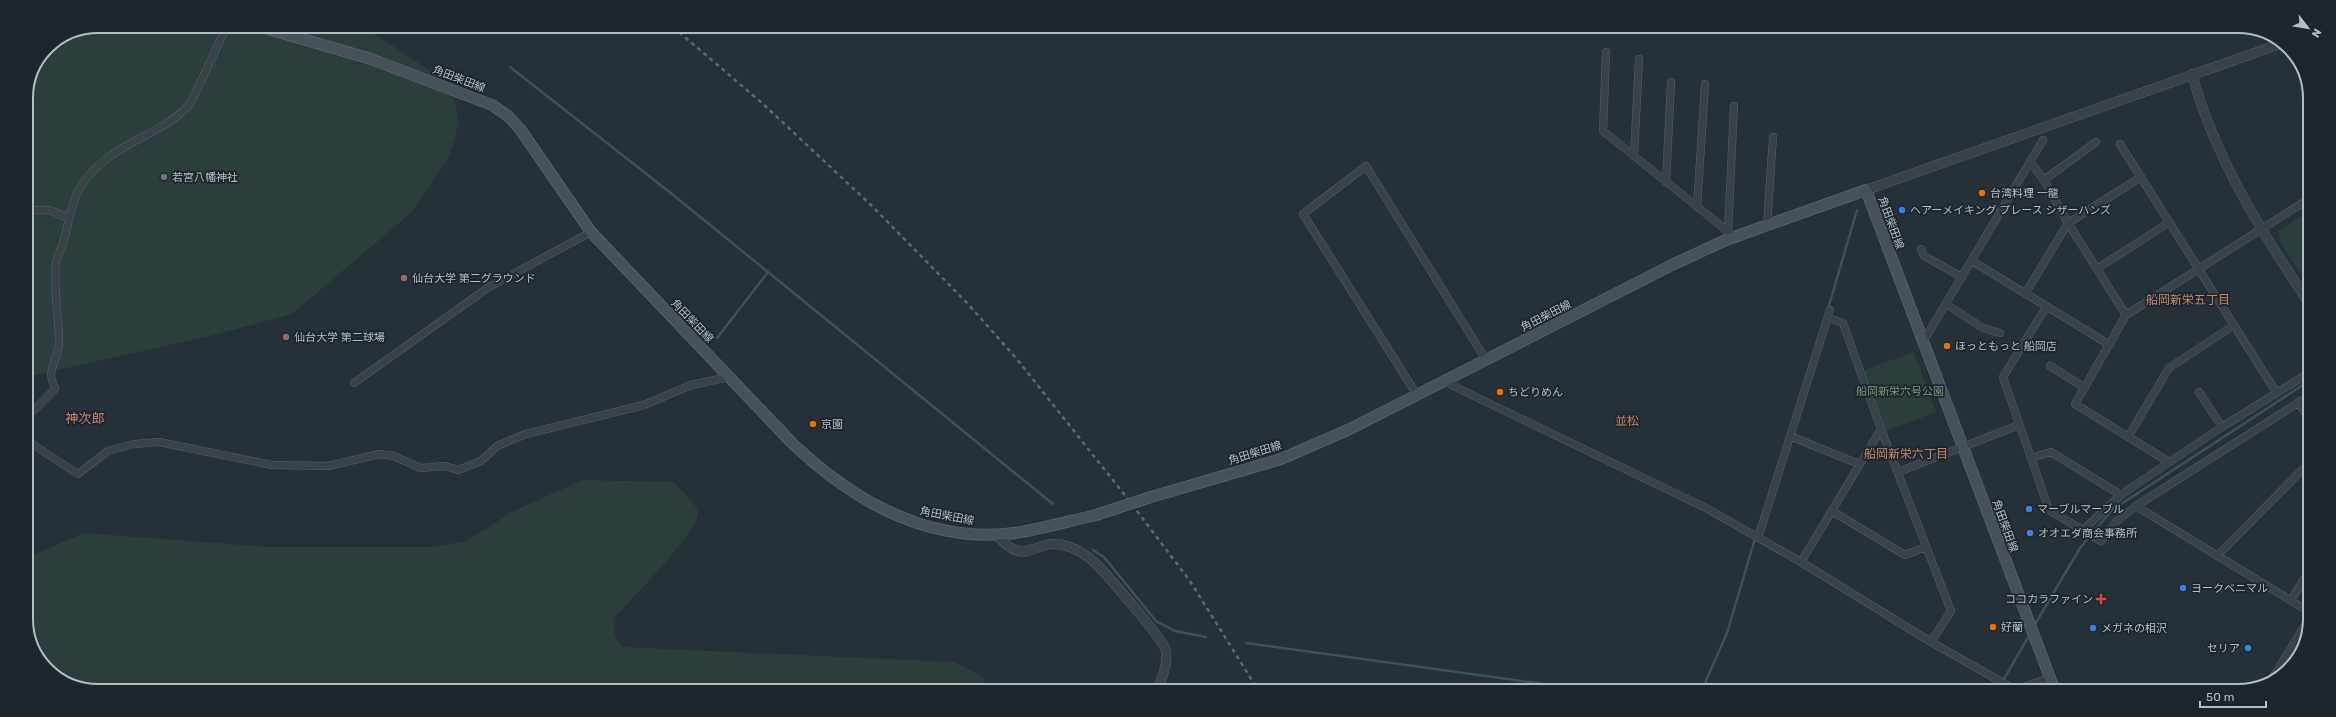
<svg xmlns="http://www.w3.org/2000/svg" width="2336" height="717" font-family="Rubik,'Noto Sans JP',sans-serif">
<rect width="100%" height="100%" fill="#253038"/>
<!-- green -->
<path fill="#2b3e3b" d="M98 26H363L448 83 454 94 459 123 449 157 411 213 292 314 210 336 26 377V98L32 70 47 47 71 31Z
M2309 211V286L2282 245 2278 231Z
M1914 352 1936 412 1886 431 1864 370Z
M582 480 673 482C681 490 695 501 698 512 702 528 627 605 613 619L615 637 622 647 955 662 983 677 987 690 79 688 41 663 26 624V558L84 533 268 547H429L467 541 512 512Z"/>
<g fill="none" stroke-linecap="round" stroke-linejoin="round">
<!-- stream -->
<path stroke="#3b4f5d" stroke-width="2.5" d="M510 67 672 194 1053 504
M1828 309 1857 210
M717 338 768 272
M1093 550 1104 557 1156 621 1175 631 1206 637
M2034 626 2080 548 2112 510 2309 381
M1246 643 1588 690
M1702 690 1727 633 1759 525
M1997 691 2030 634"/>
<defs>
<path id="minor" d="M1606 52 1603 131 1735 237
M2120 144 2276 392
M1634 156 1639 59
M2044 180 2096 142
M1666 182 1671 82
M1697 207 1705 84
M26 210H50L68 218
M1767 226 1773 137
M1728 231 1734 106
M1921 249 1924 256 1962 277
M1972 261 2110 345
M2098 268 2170 222
M2025 294 2068 223 2044 180 2031 163
M1946 304 1983 328 2000 333
M2046 307 2003 377 2049 510 2101 541 2116 522 2136 506 2309 396
M2126 315 2068 223 2141 177
M1828 318 1843 323 1881 429 1951 611 1931 642
M1923 342 2043 140
M2050 366 2085 388
M1443 381 1706 508 1801 562 1931 642 2014 689
M354 383 489 287 591 232
M2199 392 2222 427
M1417 395 1303 214 1366 166 1486 360
M2298 402 2308 417
M26 418 55 389C54 385 51 379 51 374 52 364 59 353 59 342 59 316 53 289 56 263 57 255 62 248 64 240 73 204 73 186 104 161 131 138 166 131 190 104L227 26
M1792 437 1859 464
M2128 437 2169 368 2234 325
M26 440 78 474 108 451 134 444 159 442 272 465 328 466 380 454 394 456 420 468 445 466 458 470 481 461 497 446 526 434 644 405 691 385 729 377
M2031 458 2051 452 2121 495
M2169 462 2075 404 2126 315 2309 199
M1898 472 2019 425
M2136 506 2308 611
M1832 511 1905 555 1926 547
M2083 530 2122 494 2222 427 2309 373
M1758 538 1830 310
M2217 556 2308 464
M1801 562 1881 429
M2291 600 2308 573
M2272 679 2308 620
M2013 691 2049 678"/>
<path id="tertiary" d="M2192 74C2214 156 2262 233 2309 303
M1866 190 2280 44
M996 534C1028 573 1034 533 1070 547 1078 550 1086 555 1093 561 1105 572 1164 640 1166 651 1168 664 1162 679 1157 690"/>
<path id="secondary" d="M258 26 371 59 492 105 508 116 520 129 591 232 792 443C853 501 928 544 1015 533 1042 529 1069 521 1096 515
M1151 497 1281 459 1350 429 1674 264 1726 240 1866 190 2055 691"/>
</defs>
<!-- minor casing -->
<use href="#minor" stroke="#575f66" stroke-width="8"/>
<!-- tertiary casing -->
<use href="#tertiary" stroke="#575f66" stroke-width="10"/>
<!-- secondary casing -->
<use href="#secondary" stroke="#575f66" stroke-width="12"/>
<!-- minor -->
<use href="#minor" stroke="#384148" stroke-width="7"/>
<!-- tertiary -->
<use href="#tertiary" stroke="#384148" stroke-width="9"/>
<!-- secondary -->
<use href="#secondary" stroke="#47515b" stroke-width="10"/>
<!-- rail -->
<path stroke="#5d6871" stroke-width="2.5" stroke-dasharray="4 4" stroke-linecap="butt" d="M673 27 762 103 872 206 968 304 1016 358 1124 494 1190 581 1258 690"/>
<defs>
<path id="secondary-bridge" d="M1096 515 1151 497"/>
</defs>
<!-- secondary-bridge casing -->
<use href="#secondary-bridge" stroke="#575f66" stroke-width="12" stroke-linecap="butt"/>
<!-- secondary-bridge -->
<use href="#secondary-bridge" stroke="#47515b" stroke-width="10"/>
</g>
<!-- markers -->
<circle fill="#6b7280" stroke="#1e262d" stroke-width="1.5" cx="164" cy="177" r="4"/>
<g fill="#e8710a" stroke="#1e262d" stroke-width="1.5">
<circle cx="1982" cy="193" r="4"/>
<circle cx="1947" cy="346" r="4"/>
<circle cx="1500" cy="392" r="4"/>
<circle cx="813" cy="424" r="4"/>
<circle cx="1993" cy="627" r="4"/>
</g>
<g fill="#3f7fe0" stroke="#1e262d" stroke-width="1.5">
<circle cx="1902" cy="210" r="4"/>
<circle cx="2029" cy="509" r="4"/>
<circle cx="2030" cy="533" r="4"/>
<circle cx="2183" cy="588" r="4"/>
<circle cx="2093" cy="628" r="4"/>
<circle cx="2248" cy="648" r="4"/>
</g>
<g fill="#8d6e63" stroke="#1e262d" stroke-width="1.5">
<circle cx="404" cy="278" r="4"/>
<circle cx="286" cy="337" r="4"/>
</g>
<path fill="#e0444e" stroke="#1e262d" stroke-width="1.5" d="M2099 593h4v4h4v4h-4v4h-4v-4h-4v-4h4z"/>
<g text-anchor="middle" dominant-baseline="central" stroke-width="3.5" stroke-linejoin="round" paint-order="stroke">
<!-- street labels -->
<g font-size="11" fill="#b4bdc4" stroke="#1e262d">
<text transform="translate(459 79) rotate(21)">角田柴田線</text>
<text transform="translate(1891 223) rotate(70)">角田柴田線</text>
<text transform="translate(1546 316) rotate(-27)">角田柴田線</text>
<text transform="translate(692 321) rotate(46)">角田柴田線</text>
<text transform="translate(1255 453) rotate(-17)">角田柴田線</text>
<text transform="translate(947 516) rotate(11)">角田柴田線</text>
<text transform="translate(2005 526) rotate(70)">角田柴田線</text>
</g>
<!-- poi labels -->
<g font-size="11" fill="#b4bdc4" stroke="#1e262d" text-anchor="start">
<text x="172" y="177">若宮八幡神社</text>
<text x="1990" y="193">台湾料理 一龍</text>
<text x="1910" y="210">ヘアーメイキング プレース シザーハンズ</text>
<text x="412" y="278">仙台大学 第二グラウンド</text>
<text x="294" y="337">仙台大学 第二球場</text>
<text x="1955" y="346">ほっともっと 船岡店</text>
<text x="1508" y="392">ちどりめん</text>
<text x="821" y="424">京園</text>
<text x="2037" y="509">マーブルマーブル</text>
<text x="2038" y="533">オオエダ商会事務所</text>
<text x="2191" y="588">ヨークベニマル</text>
<text x="2093" y="599" text-anchor="end">ココカラファイン</text>
<text x="2001" y="627">好蘭</text>
<text x="2101" y="628">メガネの相沢</text>
<text x="2240" y="648" text-anchor="end">セリア</text>
</g>
<!-- park labels -->
<g font-size="11" fill="#759778" stroke="#1e262d">
<text x="1900" y="391">船岡新栄六号公園</text>
</g>
<!-- neighbourhood labels -->
<g font-size="12" fill="#c6866d" stroke="#1e262d">
<text x="2188" y="300">船岡新栄五丁目</text>
<text x="1627" y="421">並松</text>
<text x="1906" y="454">船岡新栄六丁目</text>
</g>
<!-- quarter labels -->
<g font-size="13" fill="#c6866d" stroke="#1e262d">
<text x="85" y="418">神次郎</text>
</g>
</g>
<!-- crop -->
<path d="M0 0H2336V717H0ZM98 33H2238A65 65 0 0 1 2303 98V619A65 65 0 0 1 2238 684H98A65 65 0 0 1 33 619V98A65 65 0 0 1 98 33Z" fill="#1e262d" fill-rule="evenodd"/>
<path fill="none" stroke="#b4bdc4" stroke-width="2" d="M98 33H2238A65 65 0 0 1 2303 98V619A65 65 0 0 1 2238 684H98A65 65 0 0 1 33 619V98A65 65 0 0 1 98 33Z"/>
<!-- north arrow -->
<g transform="translate(2308 28) rotate(121)" stroke="#1e262d" stroke-width="3" paint-order="stroke">
<path d="M0-3L7 15L0 10L-7 15Z" fill="#b4bdc4"/>
<text y="-6" font-size="11" font-weight="bold" text-anchor="middle" fill="#b4bdc4">N</text>
</g>
<!-- scale -->
<path d="M2200 701v6h66v-6" fill="none" stroke="#b4bdc4" stroke-width="2"/>
<text x="2206" y="701" font-size="12" fill="#b4bdc4" stroke="#1e262d" stroke-width="3" paint-order="stroke">50 m</text>
</svg>
